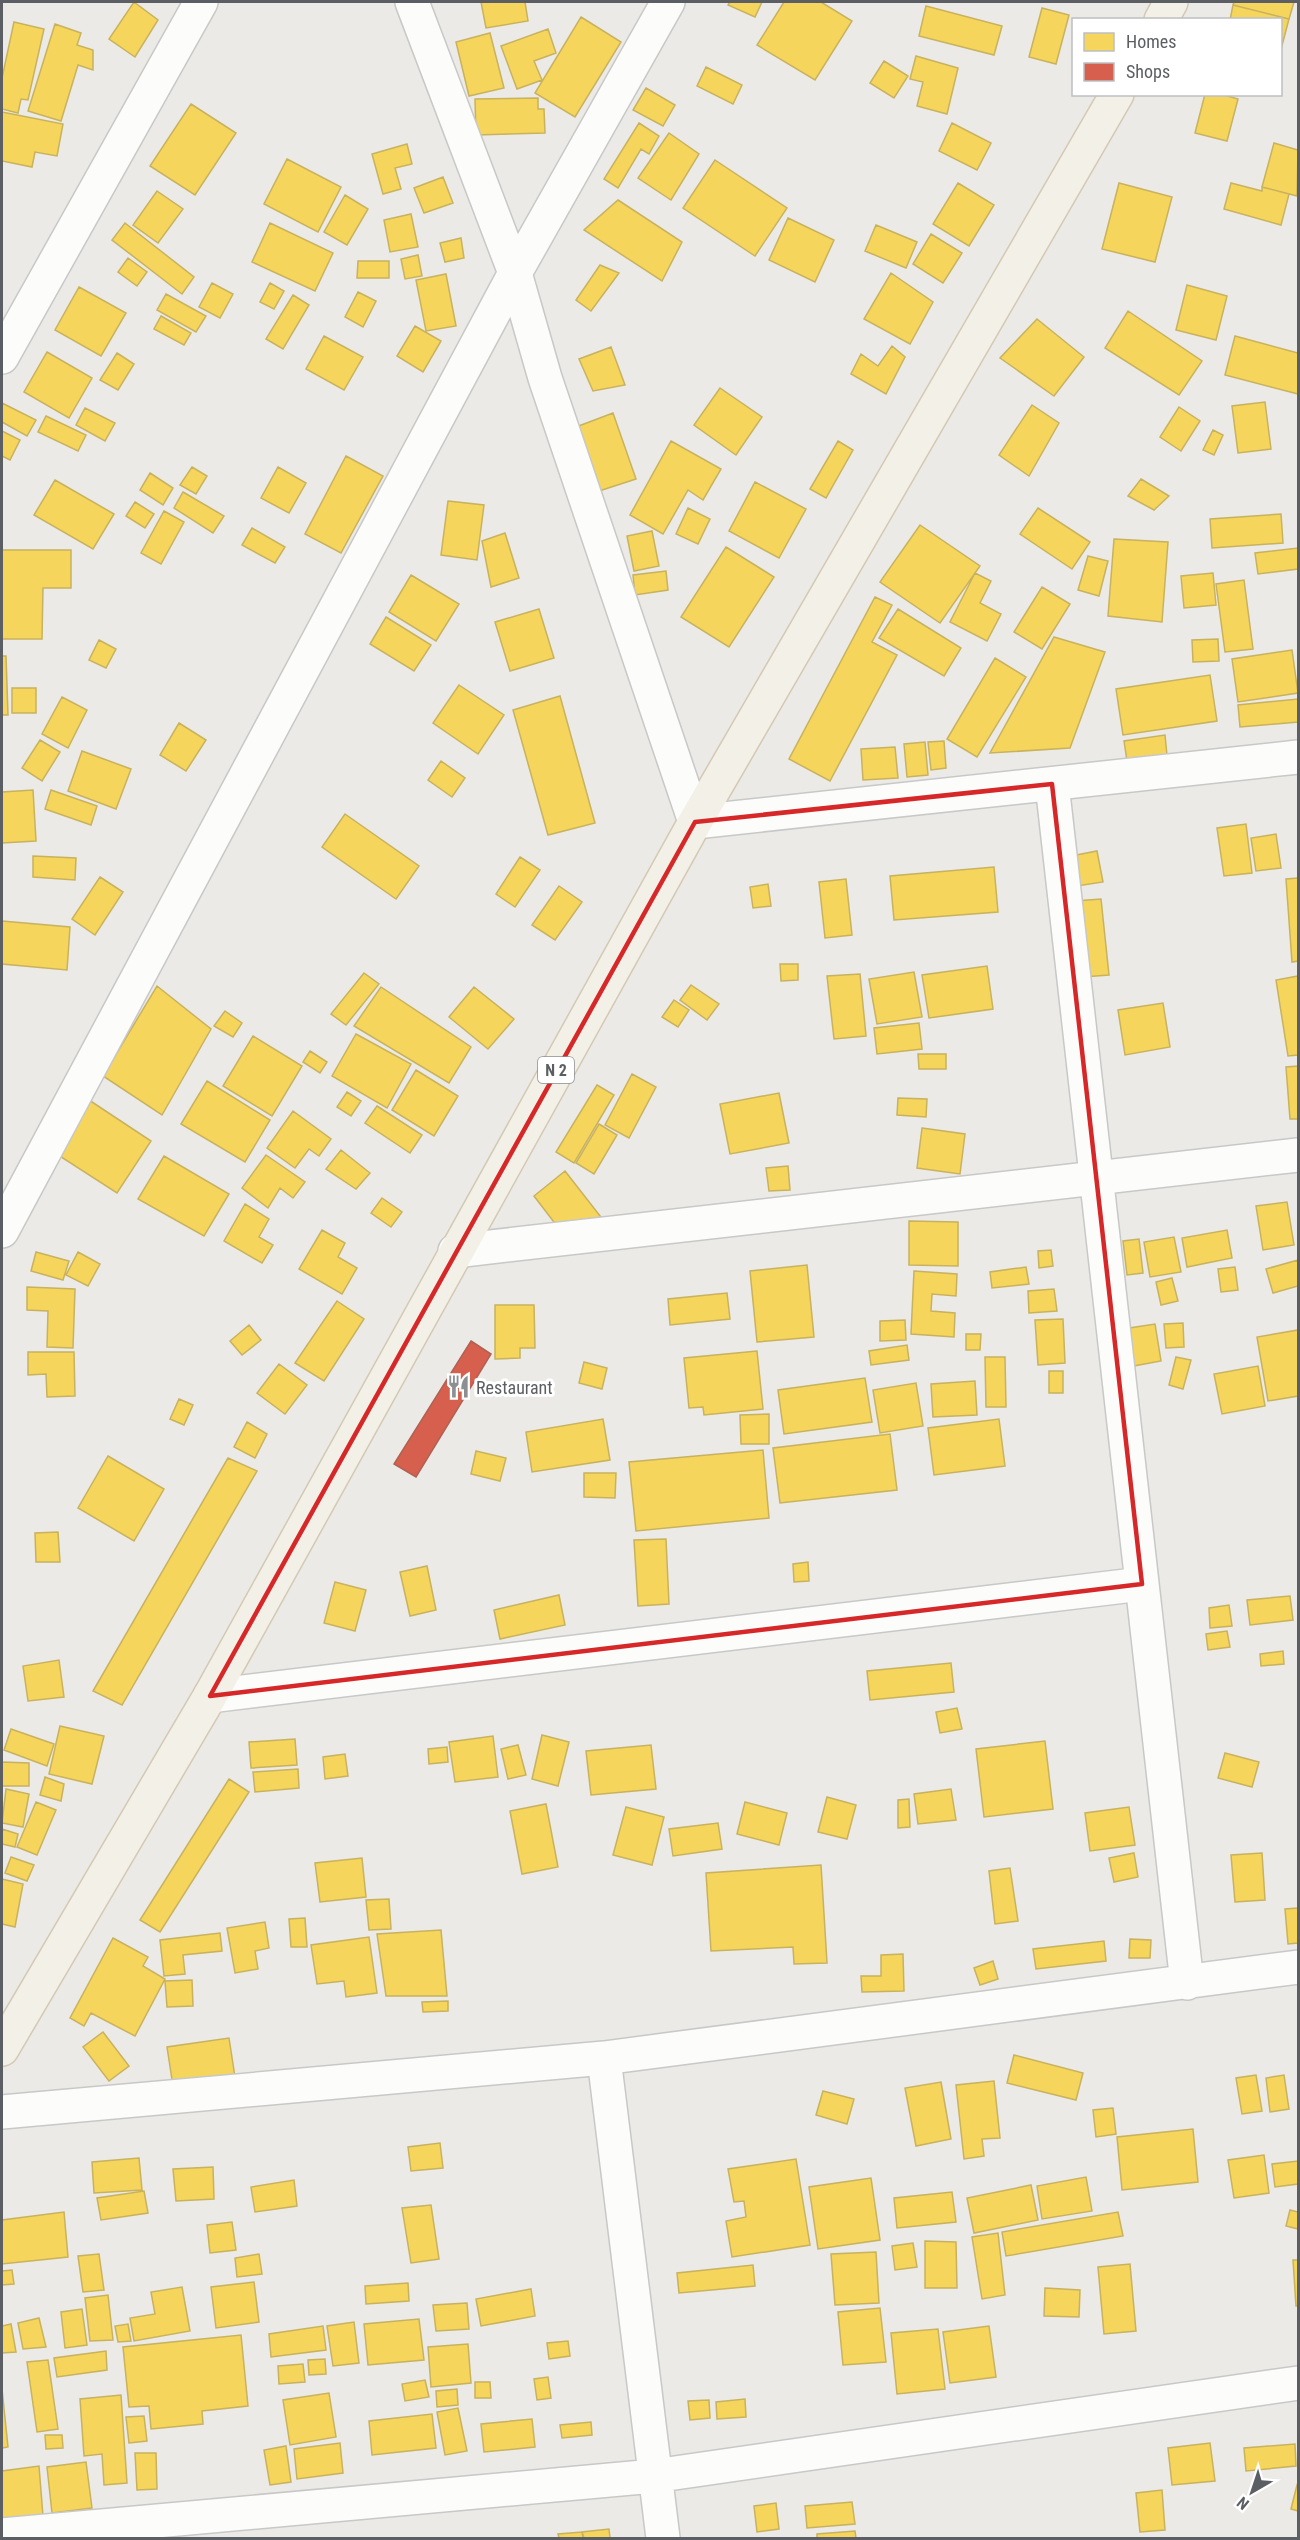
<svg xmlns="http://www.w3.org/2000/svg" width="1300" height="2540" font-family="'Roboto Condensed',sans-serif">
<rect width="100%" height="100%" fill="#ebeae6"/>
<!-- homes -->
<path fill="#f6d55c" stroke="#c8b25e" stroke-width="1.5" d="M134 2 158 20 135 57 109 39Z
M481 2H525L528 21 486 28Z
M730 2H762L755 17 728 5Z
M784 2H821L852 21 815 80 757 45Z
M1234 2H1294L1289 19 1233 5Z
M1233 5 1289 19 1280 53V20H1230Z
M926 6 1002 26 994 55 919 36Z
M1042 8 1069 15 1056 64 1029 57Z
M581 17 621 42 575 117 535 93Z
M14 22 44 29 28 100 21 99 18 113 2 109V78Z
M55 24 81 33 77 45 93 50V70L78 65 61 121 28 111Z
M548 29 556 53 534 61 542 80 517 89 501 46Z
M490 33 504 88 469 96 456 42Z
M916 56 958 68 947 114 917 106 923 82 910 79Z
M884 61 908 76 894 98 870 83Z
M706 67 742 85 733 104 697 86Z
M646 88 675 105 663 126 633 110Z
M1205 94H1221L1238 99 1227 141 1195 133Z
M538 98V109H544L545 133 476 135 475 99Z
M191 104 236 133 195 195 150 166Z
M2 112 63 124 57 156 35 152 32 167 2 161Z
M639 123 659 136 649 154 641 149 618 188 604 179Z
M952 123 991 143 977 170 939 151Z
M669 133 699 154 671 200 638 178Z
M1274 143 1298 150 1297 196 1262 187Z
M407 144 412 164 395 168 401 189 383 194 372 154Z
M287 159 341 187 318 232 264 204Z
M715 160 787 208 755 256 683 208Z
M443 177 453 203 424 213 414 188Z
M958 183 994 205 969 246 933 224Z
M1119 183 1172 197 1155 262 1102 249Z
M1231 183 1262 191V187L1289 194 1281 225 1224 209Z
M157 191 183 209 158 243 133 225Z
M345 195 368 209 347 245 324 232Z
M618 200 682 242 662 281 584 230Z
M411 214 418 247 390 252 384 220Z
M788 218 834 240 815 282 769 260Z
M125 223 194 277 182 294 112 240Z
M270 223 333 253 315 291 252 262Z
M876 225 917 242 906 268 865 251Z
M931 234 962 253 943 283 913 264Z
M461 238 464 258 445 262 440 243Z
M418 255 422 276 405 279 401 259Z
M128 258 147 272 137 286 118 272Z
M358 261H389V278H357Z
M600 265 619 273 591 311 576 300Z
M891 273 933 302 910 344 864 319Z
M446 274 456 326 426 331 416 280Z
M212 283 233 294 220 318 199 307Z
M270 283 284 291 274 309 260 302Z
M1187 285 1227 296 1216 340 1176 330Z
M79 287 126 313 101 356 55 330Z
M358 292 376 301 363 327 345 317Z
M166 294 206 316 196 332 157 310Z
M293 295 309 305 283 349 266 339Z
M1128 311 1202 361 1179 395 1105 348Z
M161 316 191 333 184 345 154 329Z
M1037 319 1084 357 1054 396 1000 358Z
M415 326 441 341 423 372 397 356Z
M324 336 363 357 344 390 306 369Z
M1235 336 1298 353V394L1225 375Z
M892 346 905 357 886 394 851 374 861 354 878 366Z
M611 347 625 385 593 391 579 359Z
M47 352 92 378 69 418 24 392Z
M117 353 134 364 118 390 100 380Z
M720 388 762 417 736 455 694 425Z
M1265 402 1271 449 1238 453 1232 406Z
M2 403 36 420 27 436 2 422Z
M1032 405 1059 423 1029 476 999 455Z
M1179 407 1200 421 1181 451 1160 437Z
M85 408 115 423 105 441 76 425Z
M613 413 636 479 599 491 576 427Z
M46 416 86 435 78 451 38 432Z
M1213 430 1223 435 1214 455 1203 450Z
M2 431 20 440 10 460 2 456Z
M671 441 721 469 703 500 688 490 663 534 630 515Z
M838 441 853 450 826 498 810 489Z
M346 456 383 476 341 553 305 534Z
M192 467 207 476 196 494 180 485Z
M278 467 306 483 289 513 261 498Z
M150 473 173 488 163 505 140 490Z
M1141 479 1169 496 1154 510 1128 496Z
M55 480 114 514 93 549 34 515Z
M755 482 806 509 779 558 729 531Z
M183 492 224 516 213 533 174 508Z
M448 501 484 505 477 560 441 555Z
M135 502 154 514 145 528 126 516Z
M688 508 710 519 698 544 676 534Z
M1038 508 1090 542 1072 569 1020 534Z
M164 511 184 522 161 564 141 553Z
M1281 514 1283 543 1212 548 1210 519Z
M920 525 980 566 940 623 880 582Z
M252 528 285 547 275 563 242 545Z
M652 531 659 566 634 571 627 536Z
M505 533 519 578 491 587 482 541Z
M1114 539 1168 542 1162 622 1108 616Z
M726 547 774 577 729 647 681 617Z
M1298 548V569L1258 574 1255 553Z
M2 550H71V588H43L42 639H2Z
M1088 556 1108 561 1099 596 1078 590Z
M666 571 668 590 635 595 633 575Z
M975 573 991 581 980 603 1001 614 987 641 950 622Z
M1213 573 1216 605 1184 608 1181 576Z
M411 575 459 604 436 641 389 612Z
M1244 580 1253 649 1225 652 1216 584Z
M1042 587 1070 604 1042 649 1014 632Z
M875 597 892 605 872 642 897 655 830 781 789 759Z
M539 609 554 658 510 671 495 622Z
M898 609 961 648 944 676 879 638Z
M386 617 431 645 414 671 370 644Z
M1054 637 1105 652 1070 748 990 753Z
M1218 639 1219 661 1193 662 1192 640Z
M99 640 116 649 106 668 89 660Z
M1292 650 1298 693 1238 702 1232 659Z
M2 656H6L8 715H2Z
M995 658 1026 677 977 757 947 739Z
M1210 675 1217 721 1123 735 1116 689Z
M459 685 504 715 478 754 433 723Z
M12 688H36V713H12Z
M560 696 595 823 548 835 513 710Z
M62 697 87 710 68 748 42 734Z
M1298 699V722L1240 727 1238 705Z
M179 723 206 740 186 771 160 755Z
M1165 735 1167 755 1127 761 1124 741Z
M40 740 60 752 42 781 22 768Z
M944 741 946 768 931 770 928 742Z
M925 742 928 775 907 777 904 744Z
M895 747 898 778 863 780 861 749Z
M82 751 131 769 116 809 68 791Z
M441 761 465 778 452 797 428 780Z
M33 790 36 841 2 843V792Z
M51 790 97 806 91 825 45 809Z
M345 814 419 866 396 899 322 847Z
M1246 824 1252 873 1224 876 1217 828Z
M1276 834 1281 868 1256 871 1251 838Z
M1097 851 1103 882 1077 886 1071 856Z
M33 856 76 858 75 880 33 877Z
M520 857 540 870 515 907 496 894Z
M994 867 998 912 894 920 890 876Z
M100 877 123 892 95 935 72 919Z
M1298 878V961L1292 962 1286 879Z
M846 879 852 935 825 938 819 882Z
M768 884 771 906 753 908 750 887Z
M559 886 582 902 555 940 532 925Z
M1101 899 1109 975 1083 977 1075 901Z
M2 921 70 927 67 970 2 964Z
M780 964H798V980L781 981Z
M987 966 993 1009 929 1018 922 975Z
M914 972 922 1017 877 1024 869 979Z
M364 973 379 984 346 1025 331 1014Z
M860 974 866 1036 834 1039 827 976Z
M1298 976V1055L1288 1056 1276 980Z
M691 985 719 1004 707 1020 680 1000Z
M157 986 211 1029 162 1115 103 1076Z
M381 987 471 1047 449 1083 354 1026Z
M474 987 514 1019 488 1049 449 1017Z
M674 1000 689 1010 678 1027 662 1017Z
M1163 1003 1170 1047 1125 1055 1118 1010Z
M225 1011 242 1023 233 1037 214 1026Z
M919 1023 922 1049 877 1054 874 1028Z
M356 1034 411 1064 387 1108 332 1076Z
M253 1036 302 1066 272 1116 223 1086Z
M310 1051 327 1062 320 1073 303 1062Z
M918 1054H946V1069H919Z
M1298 1066V1119H1290L1286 1067Z
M416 1070 458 1096 434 1136 392 1110Z
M632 1074 656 1087 629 1138 605 1125Z
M207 1081 270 1120 245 1162 181 1124Z
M597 1085 614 1095 574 1163 556 1152Z
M347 1092 361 1101 351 1116 337 1107Z
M779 1093 789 1143 730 1154 720 1104Z
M898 1098 927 1099 926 1117 897 1115Z
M89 1100 151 1141 117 1193 55 1153Z
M377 1106 422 1135 410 1153 365 1123Z
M293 1111 331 1139 319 1156 309 1149 295 1168 267 1148Z
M599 1124 617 1135 594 1174 576 1163Z
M922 1128 965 1134 960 1174 917 1168Z
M341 1150 370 1173 356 1189 326 1169Z
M266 1155 305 1182 293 1198 280 1188 268 1208 242 1188Z
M164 1156 229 1194 204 1236 138 1199Z
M788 1166 790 1190 769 1191 766 1168Z
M565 1171 604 1221 560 1230 534 1196Z
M382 1198 402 1212 391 1227 371 1213Z
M1287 1202 1294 1245 1263 1250 1256 1206Z
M245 1204 269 1219 259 1237 273 1245 262 1263 224 1241Z
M909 1221 958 1222V1266L909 1265Z
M322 1230 345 1243 338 1257 357 1268 342 1294 299 1269Z
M1227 1230 1232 1258 1187 1267 1182 1238Z
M1174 1237 1181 1272 1150 1277 1144 1242Z
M1139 1239 1143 1273 1127 1275 1123 1241Z
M1051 1250 1053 1266 1039 1268 1038 1251Z
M36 1252 69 1261 63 1280 31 1271Z
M78 1252 100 1264 88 1286 66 1275Z
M1298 1260V1286L1273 1293 1266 1269Z
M807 1265 814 1337 757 1342 750 1271Z
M1026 1267 1029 1284 992 1288 990 1272Z
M1235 1267 1238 1290 1221 1292 1218 1269Z
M914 1271 957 1274 956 1296 932 1294 931 1311 955 1313 954 1337 911 1334Z
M1172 1278 1178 1301 1161 1305 1156 1282Z
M27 1287 75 1289 73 1348 47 1347 48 1311 27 1310Z
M1054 1289 1057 1311 1029 1313 1028 1291Z
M727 1293 730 1319 670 1325 668 1299Z
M337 1301 364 1319 324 1381 295 1363Z
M495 1305H534L535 1348H520V1358L495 1359Z
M1063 1319 1065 1363 1038 1365 1035 1320Z
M905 1320 906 1340 880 1341V1321Z
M1183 1323 1184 1347 1166 1348 1164 1324Z
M1155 1324 1161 1361 1128 1367 1123 1329Z
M249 1325 261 1340 242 1355 230 1341Z
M1298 1330V1396L1268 1401 1257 1337Z
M966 1334H981L980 1350H966Z
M907 1345 909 1360 871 1365 869 1351Z
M757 1351 763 1409 704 1415 703 1407 689 1408 684 1358Z
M28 1352H74L75 1396 47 1397 46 1374 28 1375Z
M985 1357H1005L1006 1407H986Z
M1176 1357 1191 1360 1183 1389 1169 1385Z
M584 1362 607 1368 602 1389 579 1383Z
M279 1364 307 1385 285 1414 257 1393Z
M1258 1366 1265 1406 1222 1414 1214 1374Z
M1049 1371H1063V1393H1049Z
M865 1378 872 1422 784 1434 778 1390Z
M975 1381 977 1415 933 1417 931 1384Z
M916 1383 923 1426 880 1433 873 1390Z
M179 1399 193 1405 184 1425 170 1419Z
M769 1414V1444H741L740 1415Z
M603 1419 610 1460 532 1472 526 1432Z
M999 1419 1005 1466 934 1475 928 1428Z
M247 1422 267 1434 255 1458 234 1447Z
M890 1434 897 1490 780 1503 773 1448Z
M763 1450 769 1518 636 1531 629 1462Z
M476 1451 506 1458 500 1481 471 1474Z
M108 1456 164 1489 134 1541 78 1508Z
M228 1458 257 1471 122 1705 93 1691Z
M584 1473H616L615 1498 584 1497Z
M58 1532 60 1562H36L35 1533Z
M666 1539 669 1604 638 1606 634 1540Z
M808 1562 809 1581 794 1582 793 1564Z
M427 1566 436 1610 410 1616 400 1572Z
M335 1582 366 1590 355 1631 324 1623Z
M559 1595 565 1625 500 1639 494 1610Z
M1290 1596 1293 1620 1250 1625 1247 1600Z
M1229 1605 1232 1626 1210 1628 1209 1608Z
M1227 1631 1230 1647 1208 1650 1206 1634Z
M1283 1651 1284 1664 1261 1666 1260 1654Z
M59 1660 64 1697 28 1701 23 1666Z
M951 1663 954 1692 870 1700 867 1671Z
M957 1708 962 1729 940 1733 936 1712Z
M60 1726 104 1736 92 1784 49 1774Z
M11 1729 54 1744 47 1766 4 1750Z
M542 1735 569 1742 558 1786 532 1779Z
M493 1736 498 1777 455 1782 449 1742Z
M295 1739 297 1765 251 1768 249 1742Z
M1045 1741 1053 1809 984 1817 976 1749Z
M518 1745 526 1775 508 1779 501 1749Z
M651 1745 656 1789 591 1795 586 1751Z
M447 1747 448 1762 429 1764 428 1749Z
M1225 1753 1259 1762 1252 1787 1218 1778Z
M345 1754 348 1776 325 1779 323 1757Z
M2 1762 29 1763V1786H2Z
M298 1769 299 1788 255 1792 253 1772Z
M45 1777 64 1784 61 1801 40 1795Z
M229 1779 249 1792 160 1932 140 1920Z
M6 1789 29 1794 23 1827 2 1823Z
M951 1789 956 1820 918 1824 914 1794Z
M827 1797 856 1805 847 1839 818 1832Z
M909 1799 910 1827 898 1828V1800Z
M36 1802 56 1810 37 1855 17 1847Z
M745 1802 787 1813 779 1845 737 1834Z
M546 1804 558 1867 522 1874 510 1811Z
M626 1807 664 1817 652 1865 613 1855Z
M1129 1807 1135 1845 1090 1851 1085 1813Z
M718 1823 722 1849 673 1856 669 1829Z
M2 1829 18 1834 15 1847 2 1844Z
M1134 1853 1138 1877 1114 1882 1109 1858Z
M1262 1853 1265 1900 1235 1902 1231 1855Z
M11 1857 34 1865 27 1881 5 1873Z
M362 1858 366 1897 320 1902 315 1863Z
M821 1865 827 1963 794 1964 793 1947 711 1951 706 1873Z
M1010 1868 1018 1921 995 1924 989 1871Z
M2 1879 23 1884 15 1927 2 1924Z
M389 1899 391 1929 369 1930 366 1900Z
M1298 1908V1943L1288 1944 1285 1909Z
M305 1918 307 1947H291L289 1919Z
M265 1922 269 1948 255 1951 258 1969 235 1973 227 1928Z
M441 1930 447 1996H386L377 1934Z
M220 1933 222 1951 183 1955 185 1974 164 1976 160 1940Z
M369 1937 377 1993 346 1997 344 1981 317 1984 311 1945Z
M113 1938 148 1957 143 1966 165 1979 135 2036 91 2013 84 2026 70 2018Z
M1130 1939 1151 1940 1150 1958H1129Z
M1104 1941 1106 1961 1036 1969 1033 1949Z
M903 1954 904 1991 862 1992 861 1976H881V1955Z
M993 1961 998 1979 980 1985 974 1968Z
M192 1980 193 2006 167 2007 165 1981Z
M448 2001V2011L423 2012 422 2002Z
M103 2032 129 2066 109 2081 83 2047Z
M229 2038 235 2077 173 2086 167 2047Z
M1014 2055 1083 2073 1076 2100 1007 2083Z
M1256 2075 1262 2111 1242 2114 1236 2078Z
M1284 2075 1289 2109 1270 2112 1266 2078Z
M994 2081 1000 2138 982 2139 984 2156 964 2159 956 2085Z
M941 2082 951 2139 916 2146 905 2088Z
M823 2091 854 2099 847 2124 816 2115Z
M1113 2108 1116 2134 1096 2137 1093 2110Z
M1193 2129 1198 2182 1122 2190 1117 2137Z
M440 2143 443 2168 411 2171 408 2147Z
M1264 2155 1269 2193 1234 2198 1228 2160Z
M139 2158 142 2190 94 2193 92 2162Z
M796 2159 810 2245 732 2257 726 2221 746 2217 744 2201 734 2202 728 2169Z
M1298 2161V2184L1275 2187 1272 2164Z
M213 2167 214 2199 176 2201 173 2169Z
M1086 2177 1092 2211 1042 2219 1037 2186Z
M871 2178 880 2240 818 2249 809 2187Z
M294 2180 297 2206 255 2212 251 2187Z
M1031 2185 1038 2220 974 2233 967 2198Z
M144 2191 148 2213 101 2220 97 2198Z
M952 2192 956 2222 897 2228 894 2198Z
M431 2205 439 2259 411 2263 402 2208Z
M1290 2210 1298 2212V2229L1286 2226Z
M64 2212 68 2257 2 2264V2220Z
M1118 2212 1123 2236 1006 2256 1002 2232Z
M232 2222 236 2250 210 2253 207 2225Z
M998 2233 1005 2295 982 2299 972 2237Z
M925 2241 956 2242 957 2288H925Z
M913 2243 917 2267 895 2270 892 2246Z
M876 2252 879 2303 835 2305 831 2254Z
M99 2254 104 2290 83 2292 78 2256Z
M259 2254 262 2274 237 2277 235 2258Z
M1293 2260H1298V2306H1296Z
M1130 2264 1136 2331 1104 2334 1098 2267Z
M753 2265 755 2286 679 2293 677 2273Z
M12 2270 14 2284 2 2285V2271Z
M254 2282 259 2322 216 2328 211 2287Z
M408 2283 409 2301 366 2304 365 2286Z
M182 2287 190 2331 134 2341 130 2318 155 2314 151 2292Z
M1045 2288 1080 2290 1079 2317 1044 2316Z
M531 2289 535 2316 481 2326 476 2299Z
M108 2295 113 2340 90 2341 85 2298Z
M467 2303 469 2329 436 2331 433 2305Z
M880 2308 886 2362 843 2365 838 2312Z
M82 2309 87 2345 65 2348 61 2312Z
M39 2318 46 2347 23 2349 18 2323Z
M419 2319 424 2360 368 2365 364 2324Z
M354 2322 359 2363 333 2366 327 2326Z
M11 2324 16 2352 2 2353V2326Z
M128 2324 131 2341 118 2342 115 2326Z
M323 2326 326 2350 271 2357 269 2334Z
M989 2326 996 2377 950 2383 943 2332Z
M938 2329 945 2389 897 2394 891 2333Z
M241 2335 248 2406 202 2411 203 2424 151 2429 149 2406 129 2407 123 2347Z
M568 2341 570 2356 549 2359 547 2343Z
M468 2344 471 2383 431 2387 428 2347Z
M106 2351 107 2370 57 2377 54 2358Z
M325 2359 326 2374 309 2375 308 2360Z
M48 2360 58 2429 37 2432 27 2362Z
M303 2364 305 2382 279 2384 278 2366Z
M548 2377 551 2398 537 2400 534 2379Z
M425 2380 429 2397 405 2401 402 2384Z
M475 2382H490L491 2398H475Z
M2 2389 8 2447 2 2448Z
M457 2389 458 2405 437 2407 436 2391Z
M329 2393 336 2437 290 2445 283 2400Z
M121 2395 127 2483 104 2485 102 2454 84 2456 80 2399Z
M745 2399 746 2417 717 2419 716 2402Z
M709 2400 710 2418 690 2420 688 2401Z
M458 2408 467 2451 445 2455 437 2412Z
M432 2414 436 2448 372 2455 369 2421Z
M144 2416 147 2441 129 2443 126 2417Z
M532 2419 535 2447 484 2452 481 2424Z
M591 2422 592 2435 562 2438 560 2425Z
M45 2435H62L63 2448 46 2449Z
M340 2443 343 2473 297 2479 294 2449Z
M1210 2443 1215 2481 1172 2485 1168 2448Z
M1295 2444 1296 2466 1246 2471 1244 2448Z
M286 2446 291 2482 270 2485 264 2450Z
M135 2453H156L157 2489 137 2490Z
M86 2462 92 2508 52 2513 47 2467Z
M39 2466 43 2516 2 2519V2471Z
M1297 2485 1298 2486V2511L1291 2509Z
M1162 2490 1165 2530 1140 2532 1136 2493Z
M852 2502 855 2524 807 2528 805 2506Z
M776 2503 779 2529 757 2532 754 2506Z
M609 2529 610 2538H584L582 2532Z
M855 2531 856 2538H817V2534Z
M582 2532 583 2538H559L558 2534Z"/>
<!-- shops -->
<path fill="#d6604d" stroke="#b16054" stroke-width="1.5" d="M471 1341 491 1354 416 1477 394 1464Z"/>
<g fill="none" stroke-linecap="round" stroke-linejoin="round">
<defs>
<path id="street" d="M412 2 515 273 545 378 695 822 1298 757
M2 357 201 2
M1052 784 1187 1983
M2 1231 515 273 668 2
M455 1251 1298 1155
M210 1696 1142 1584
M604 2058 663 2538
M2 2112 604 2058 1298 1967
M2 2535 654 2476 1298 2383"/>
<path id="primary" d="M1161 20 1171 2
M2 2049 210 1696 695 822 1117 94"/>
</defs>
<!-- street casing -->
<use href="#street" stroke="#c8c8c8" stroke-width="36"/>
<!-- primary casing -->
<use href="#primary" stroke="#d3c9b4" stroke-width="36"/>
<!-- street -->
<use href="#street" stroke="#fcfcfb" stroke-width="33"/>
<!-- primary -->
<use href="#primary" stroke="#f3f0e7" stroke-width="33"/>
</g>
<!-- marked area -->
<path fill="none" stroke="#d62828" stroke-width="4.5" stroke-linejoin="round" d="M1052 784 1142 1584 210 1696 695 822Z"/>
<!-- icons -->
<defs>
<symbol id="restaurant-bare" viewBox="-9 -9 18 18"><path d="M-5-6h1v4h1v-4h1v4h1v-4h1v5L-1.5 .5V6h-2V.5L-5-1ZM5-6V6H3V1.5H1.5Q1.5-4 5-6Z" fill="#8d9092" stroke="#fff" stroke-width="2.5" paint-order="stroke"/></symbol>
</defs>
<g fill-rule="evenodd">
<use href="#restaurant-bare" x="442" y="1370" width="33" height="33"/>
</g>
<g text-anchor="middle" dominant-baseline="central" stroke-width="6" stroke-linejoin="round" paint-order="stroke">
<!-- shield labels -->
<rect fill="#fff" stroke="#8c8f92" stroke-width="1.5" x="538" y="1057" width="36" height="26" rx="4.5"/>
<g font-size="16" font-weight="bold" fill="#5b5f64">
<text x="556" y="1070">N 2</text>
</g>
<!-- poi labels -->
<g font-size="18" fill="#5b5f64" stroke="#fff" text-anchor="start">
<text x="476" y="1387">Restaurant</text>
</g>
</g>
<!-- border -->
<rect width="1300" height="2540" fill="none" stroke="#5b5f64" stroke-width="6"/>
<!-- legend -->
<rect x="1072" y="18" width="210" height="78" fill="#ffffff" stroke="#bdbfc1" stroke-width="1.5"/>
<rect x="1084" y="33" width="30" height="18" fill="#f6d55c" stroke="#bdbfc1" stroke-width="1.5"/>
<text x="1126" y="48" font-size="18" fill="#5b5f64">Homes</text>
<rect x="1084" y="63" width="30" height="18" fill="#d6604d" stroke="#bdbfc1" stroke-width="1.5"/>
<text x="1126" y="78" font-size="18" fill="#5b5f64">Shops</text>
<!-- north arrow -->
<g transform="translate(1252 2492) rotate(219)" stroke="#ffffff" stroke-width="4.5" paint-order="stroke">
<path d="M0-4.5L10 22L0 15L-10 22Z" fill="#5b5f64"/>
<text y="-9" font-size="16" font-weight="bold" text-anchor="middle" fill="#5b5f64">N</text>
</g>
</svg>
